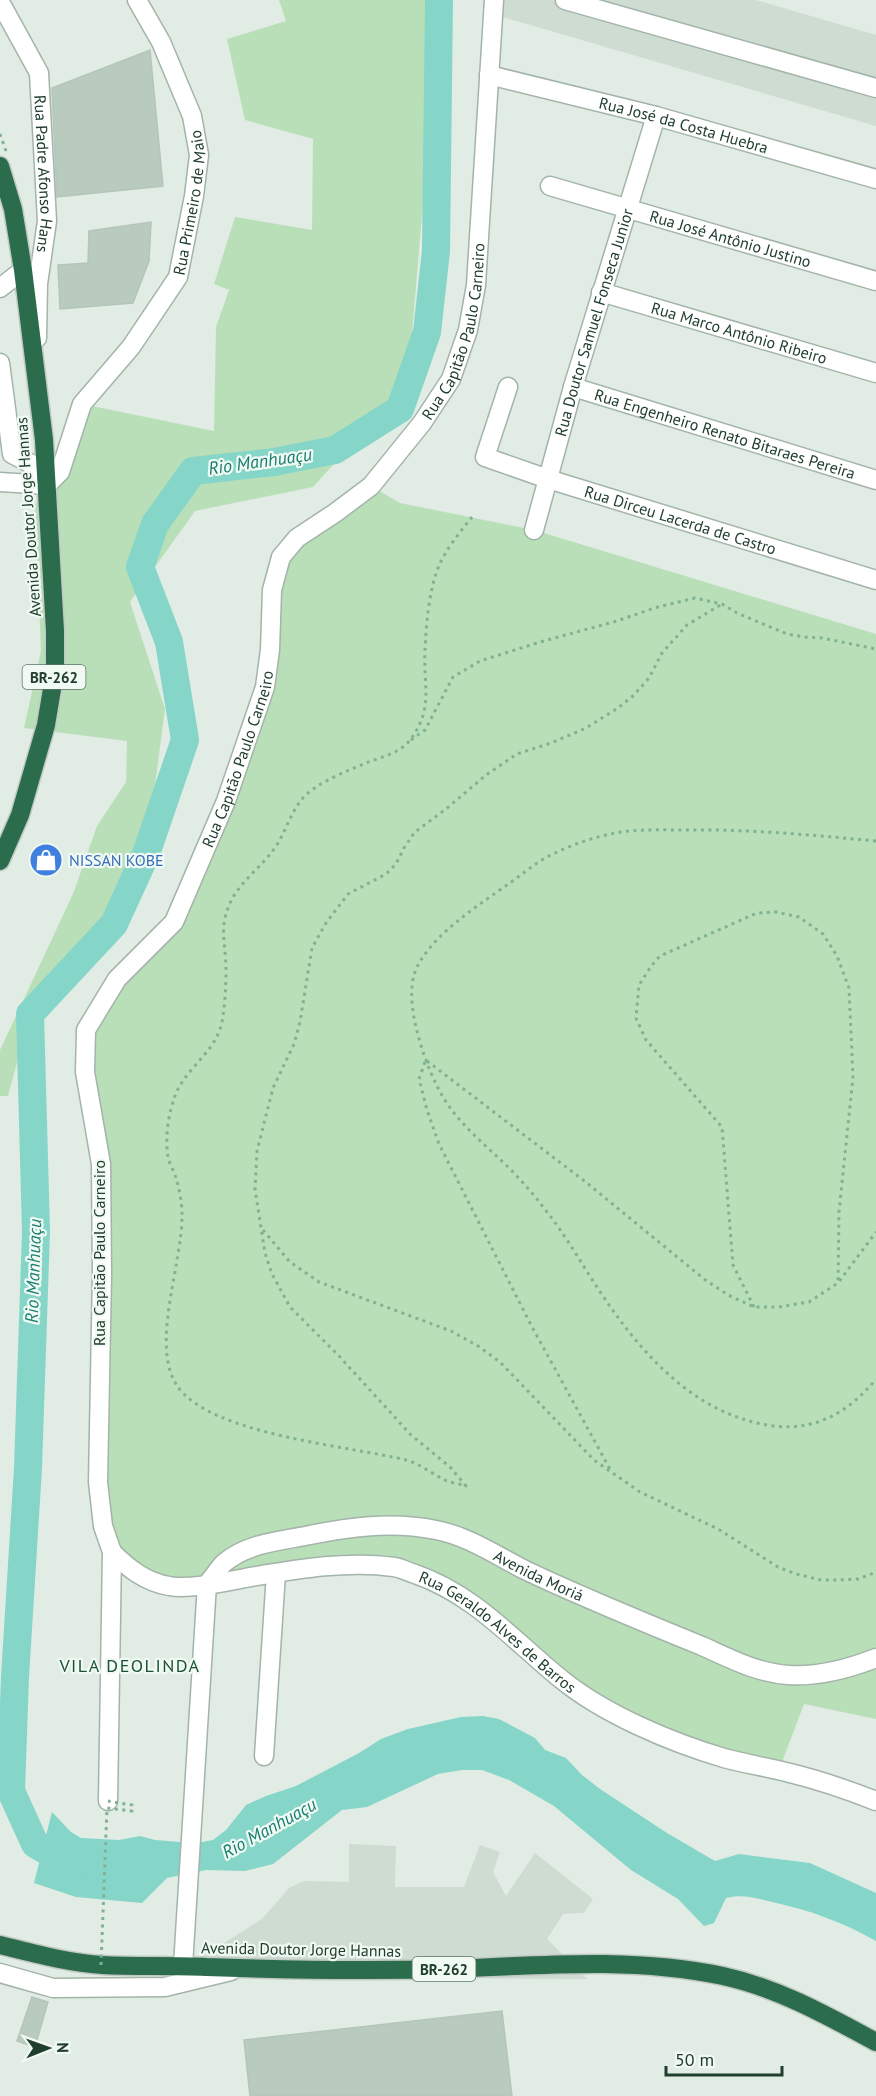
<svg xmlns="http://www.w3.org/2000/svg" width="876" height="2096" font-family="'PT Sans',sans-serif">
<rect width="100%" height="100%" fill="#e1ece4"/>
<!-- built -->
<path fill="#cfdcd2" d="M494 0H756L876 35V126L493 14Z
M349 1844 396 1846 395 1887H464L480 1845 500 1852 493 1872 506 1896 535 1853 593 1899 584 1913 563 1914 547 1939 587 1979 172 1976 262 1919 289 1888 304 1881 349 1882Z"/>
<!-- green -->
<path fill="#b9dfb8" d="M279 0H429V130L408 383 313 487 195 511 130 602 165 709 146 854 114 924 30 1014 8 1096H0V1050L73 894 97 826 126 782 127 741 24 728 41 651 35 504 60 472 82 404 214 431 216 327 229 290 214 284 235 217 312 230 313 139 245 120 227 39 286 21Z
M371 486 400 503 534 530 876 634V1719L804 1704 779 1770 609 1711 509 1633 395 1567 207 1584 141 1577 103 1526 102 1274 86 1030 174 922 265 687 281 557Z"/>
<!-- water -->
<path fill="#85d5c9" d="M483 1716 499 1719 535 1738 545 1750 566 1758 582 1775 600 1789 667 1833 715 1861 739 1854 810 1863 876 1893V1941C843 1922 809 1910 772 1902 755 1898 742 1894 726 1898L714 1923 704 1926 678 1899 631 1870 554 1806 509 1780 482 1770H462L438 1774 367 1807 342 1810 273 1864 245 1871 206 1870 167 1878 142 1903 76 1897 34 1883 52 1812 71 1832 81 1838 119 1840 140 1836 155 1840 180 1842H202L213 1840 226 1830 246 1805 266 1796 296 1786 359 1753 381 1739 408 1729 461 1717Z"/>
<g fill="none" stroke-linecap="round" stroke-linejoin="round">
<!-- river -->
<path stroke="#85d5c9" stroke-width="28" d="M77 1866 72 1865 35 1844 11 1791 15 1677 28 1468 36 1231 30 1014 114 924 146 854 185 740 169 642 140 567 155 524 193 471 274 462 335 450 400 409 427 332 436 251 439 0"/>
</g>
<!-- building -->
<path fill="#b9cabe" stroke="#b3c6b8" stroke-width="1.5" d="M150 50 163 186 57 197 52 88Z
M151 222 149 261 133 303 60 309 58 265 88 263 89 231Z
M32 1997 48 2002 35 2047 17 2041Z
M502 2011 512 2096H250L244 2040Z"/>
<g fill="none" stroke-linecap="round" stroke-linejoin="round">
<defs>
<g id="minor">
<path d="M565 0 876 88"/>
<path id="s1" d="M0 2 39 73 47 221 38 284 37 338"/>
<path id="s2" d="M489 75 656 116 876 179"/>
<path id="s3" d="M550 186 876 281"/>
<path d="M0 288 23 270"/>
<path id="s4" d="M601 292 876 373"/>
<path d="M0 363 12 454 47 472"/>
<path id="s5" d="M508 387 485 457 548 479 876 580"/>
<path id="s6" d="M573 387 876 480"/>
<path id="s7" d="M0 482 47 485 60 472 82 404 131 347 178 277 194 196 199 155 192 116 161 42 137 0"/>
<path id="s8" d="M534 530 573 387 656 116"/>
<path id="s9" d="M112 1552C128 1568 145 1582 169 1586 189 1590 224 1582 245 1578 293 1570 345 1560 394 1567 401 1568 408 1572 415 1574 474 1594 514 1641 561 1679 604 1714 670 1742 724 1758 745 1764 768 1767 790 1773 819 1780 848 1790 876 1801"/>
<path d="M264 1756 276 1573"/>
<path id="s10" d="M108 1801 112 1552 103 1526 98 1482 102 1274 101 1164 85 1072 86 1030 117 979 174 922 226 801 265 687 270 650 272 590 281 557 297 538 335 513 371 486 422 423 451 379 468 330 476 285 494 0"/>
<path id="s11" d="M183 1966 207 1584C213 1578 218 1569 224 1563 246 1544 278 1541 305 1536 349 1527 391 1521 436 1530 468 1536 497 1556 527 1571 584 1598 643 1622 702 1646 729 1658 757 1673 788 1675 818 1677 848 1669 876 1658"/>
<path d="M0 1973 53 1988 165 1987 231 1971"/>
</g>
<path id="highway" d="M0 166 13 209 23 270 44 440 55 631V671L46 725 20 815 0 861
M0 1945C33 1953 68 1963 102 1965 137 1967 172 1965 206 1967 288 1970 370 1971 451 1969 541 1965 634 1957 723 1976 778 1988 826 2015 876 2042"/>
</defs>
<!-- minor casing -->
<use href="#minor" stroke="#a3b4a9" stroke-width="21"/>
<!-- highway casing -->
<use href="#highway" stroke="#c1c9c4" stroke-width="21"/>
<!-- path -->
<path stroke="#7fb293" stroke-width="3" stroke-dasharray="3 4.5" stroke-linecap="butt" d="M0 134 6 151
M472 517C460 532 446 549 439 566 429 588 426 627 425 650 423 685 434 707 411 739 401 753 381 757 366 763 347 771 316 783 303 798 291 812 287 828 278 843 263 868 236 882 227 911 220 929 226 950 226 969 226 987 225 1005 222 1022 216 1053 183 1069 174 1099 168 1116 165 1138 168 1157 169 1163 173 1169 175 1175 179 1187 182 1202 182 1214 183 1263 149 1347 178 1387 212 1435 350 1446 406 1460 421 1464 433 1475 447 1481 452 1483 460 1484 466 1486L450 1467 411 1435 339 1356 290 1307 272 1274 265 1253 255 1189 257 1151 273 1088 294 1044 300 1022 312 948 326 923 348 894 386 874 396 864 405 846 415 832 446 809 486 775 517 754 551 743 586 728 618 708 634 695 649 678 662 653 687 625 722 604
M411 740 425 730 453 677 480 661 540 642 617 621 654 608 695 598 722 604 737 613 787 634 804 637 822 638 876 649
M876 841C812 835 748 829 684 830 663 830 642 829 621 832 597 836 573 844 551 855 535 863 524 873 510 883 480 904 428 937 415 972 404 1002 423 1058 437 1086 453 1119 480 1140 506 1165 519 1178 532 1192 543 1207 563 1231 578 1258 595 1284 637 1349 693 1416 774 1426 817 1431 850 1411 876 1379
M427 1061 587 1183 704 1279 728 1295 754 1307H779L809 1302 838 1283 876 1232
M425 1062 419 1079 427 1110 439 1144 531 1325 611 1471
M263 1230 290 1262 319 1282 451 1331 478 1346 500 1362 594 1460 640 1492 718 1529 778 1567 796 1574 821 1580H836L858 1579 876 1572
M754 1307 733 1265 722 1127 646 1040 636 1018 639 985 652 965 660 956 757 913 776 912 799 917 823 934 837 956 849 988 853 1077 839 1212 838 1283"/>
<!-- minor -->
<use href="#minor" stroke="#fff" stroke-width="18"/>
<!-- highway -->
<use href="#highway" stroke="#2a6c4b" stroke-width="18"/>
<!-- path-bridge -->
<path stroke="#7fb293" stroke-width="3" stroke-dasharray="3 4.5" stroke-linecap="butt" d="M101 1965 107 1808 132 1811V1805L108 1801"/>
</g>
<!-- icons -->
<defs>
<symbol id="shop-disc" viewBox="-11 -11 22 22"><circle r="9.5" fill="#3f7fe0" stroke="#f1f9f3"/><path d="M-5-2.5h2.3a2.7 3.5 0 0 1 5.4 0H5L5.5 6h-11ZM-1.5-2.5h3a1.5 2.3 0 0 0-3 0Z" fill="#fff"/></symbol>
</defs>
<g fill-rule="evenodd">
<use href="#shop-disc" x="27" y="841" width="38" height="38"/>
</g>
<g text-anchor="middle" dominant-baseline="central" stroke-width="4.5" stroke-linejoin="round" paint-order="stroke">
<!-- shield labels -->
<g fill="#f1f9f3" stroke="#5f7668" stroke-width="1.5">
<rect x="22.5" y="665" width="63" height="24" rx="4.5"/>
<rect x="412.5" y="1957" width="63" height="24" rx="4.5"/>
</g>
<g font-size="15" font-weight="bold" fill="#203e2d">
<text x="54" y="677">BR-262</text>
<text x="444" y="1969">BR-262</text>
</g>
<!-- street labels -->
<g font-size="16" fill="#203e2d" stroke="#f1f9f3">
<text stroke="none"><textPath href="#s2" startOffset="201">Rua José da Costa Huebra</textPath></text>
<text stroke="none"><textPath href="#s1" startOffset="182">Rua Padre Afonso Hans</textPath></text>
<text stroke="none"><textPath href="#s7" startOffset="372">Rua Primeiro de Maio</textPath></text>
<text stroke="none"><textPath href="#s3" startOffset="188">Rua José Antônio Justino</textPath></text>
<text stroke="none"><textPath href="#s8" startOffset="216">Rua Doutor Samuel Fonseca Junior</textPath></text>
<text stroke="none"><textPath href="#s10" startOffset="1594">Rua Capitão Paulo Carneiro</textPath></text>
<text stroke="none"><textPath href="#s4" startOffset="144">Rua Marco Antônio Ribeiro</textPath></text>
<text stroke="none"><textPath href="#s6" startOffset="159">Rua Engenheiro Renato Bitaraes Pereira</textPath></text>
<text transform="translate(28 517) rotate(-94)">Avenida Doutor Jorge Hannas</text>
<text stroke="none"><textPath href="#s5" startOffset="279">Rua Dirceu Lacerda de Castro</textPath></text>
<text stroke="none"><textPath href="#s10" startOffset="1090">Rua Capitão Paulo Carneiro</textPath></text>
<text transform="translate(99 1253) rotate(-90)">Rua Capitão Paulo Carneiro</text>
<text stroke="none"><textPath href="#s11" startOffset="741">Avenida Moriá</textPath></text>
<text stroke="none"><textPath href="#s9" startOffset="418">Rua Geraldo Alves de Barros</textPath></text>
<text transform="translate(301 1949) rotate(1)">Avenida Doutor Jorge Hannas</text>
</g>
<!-- shop labels -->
<g font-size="16" fill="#366cbe" stroke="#f1f9f3" text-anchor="start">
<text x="69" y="860">NISSAN KOBE</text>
</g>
<!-- water labels -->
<g font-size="18" font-style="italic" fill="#167e70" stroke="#f1f9f3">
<text transform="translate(260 461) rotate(-8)">Rio Manhuaçu</text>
<text transform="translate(33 1271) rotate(-88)">Rio Manhuaçu</text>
<text transform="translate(269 1828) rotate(-29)">Rio Manhuaçu</text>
</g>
<!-- neighbourhood labels -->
<g font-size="18" letter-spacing="1.5" fill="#1b5134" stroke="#f1f9f3">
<text x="130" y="1665">VILA DEOLINDA</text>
</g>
</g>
<!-- north arrow -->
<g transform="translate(48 2048) rotate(89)" stroke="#f1f9f3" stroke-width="4.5" paint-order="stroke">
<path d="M0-4.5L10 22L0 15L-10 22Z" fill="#203e2d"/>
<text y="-9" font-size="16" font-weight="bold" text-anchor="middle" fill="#203e2d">N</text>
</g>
<!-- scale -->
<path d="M666 2066v9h116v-9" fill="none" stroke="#203e2d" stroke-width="3"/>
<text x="675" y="2066" font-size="18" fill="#203e2d" stroke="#f1f9f3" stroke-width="4.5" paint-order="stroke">50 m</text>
</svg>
